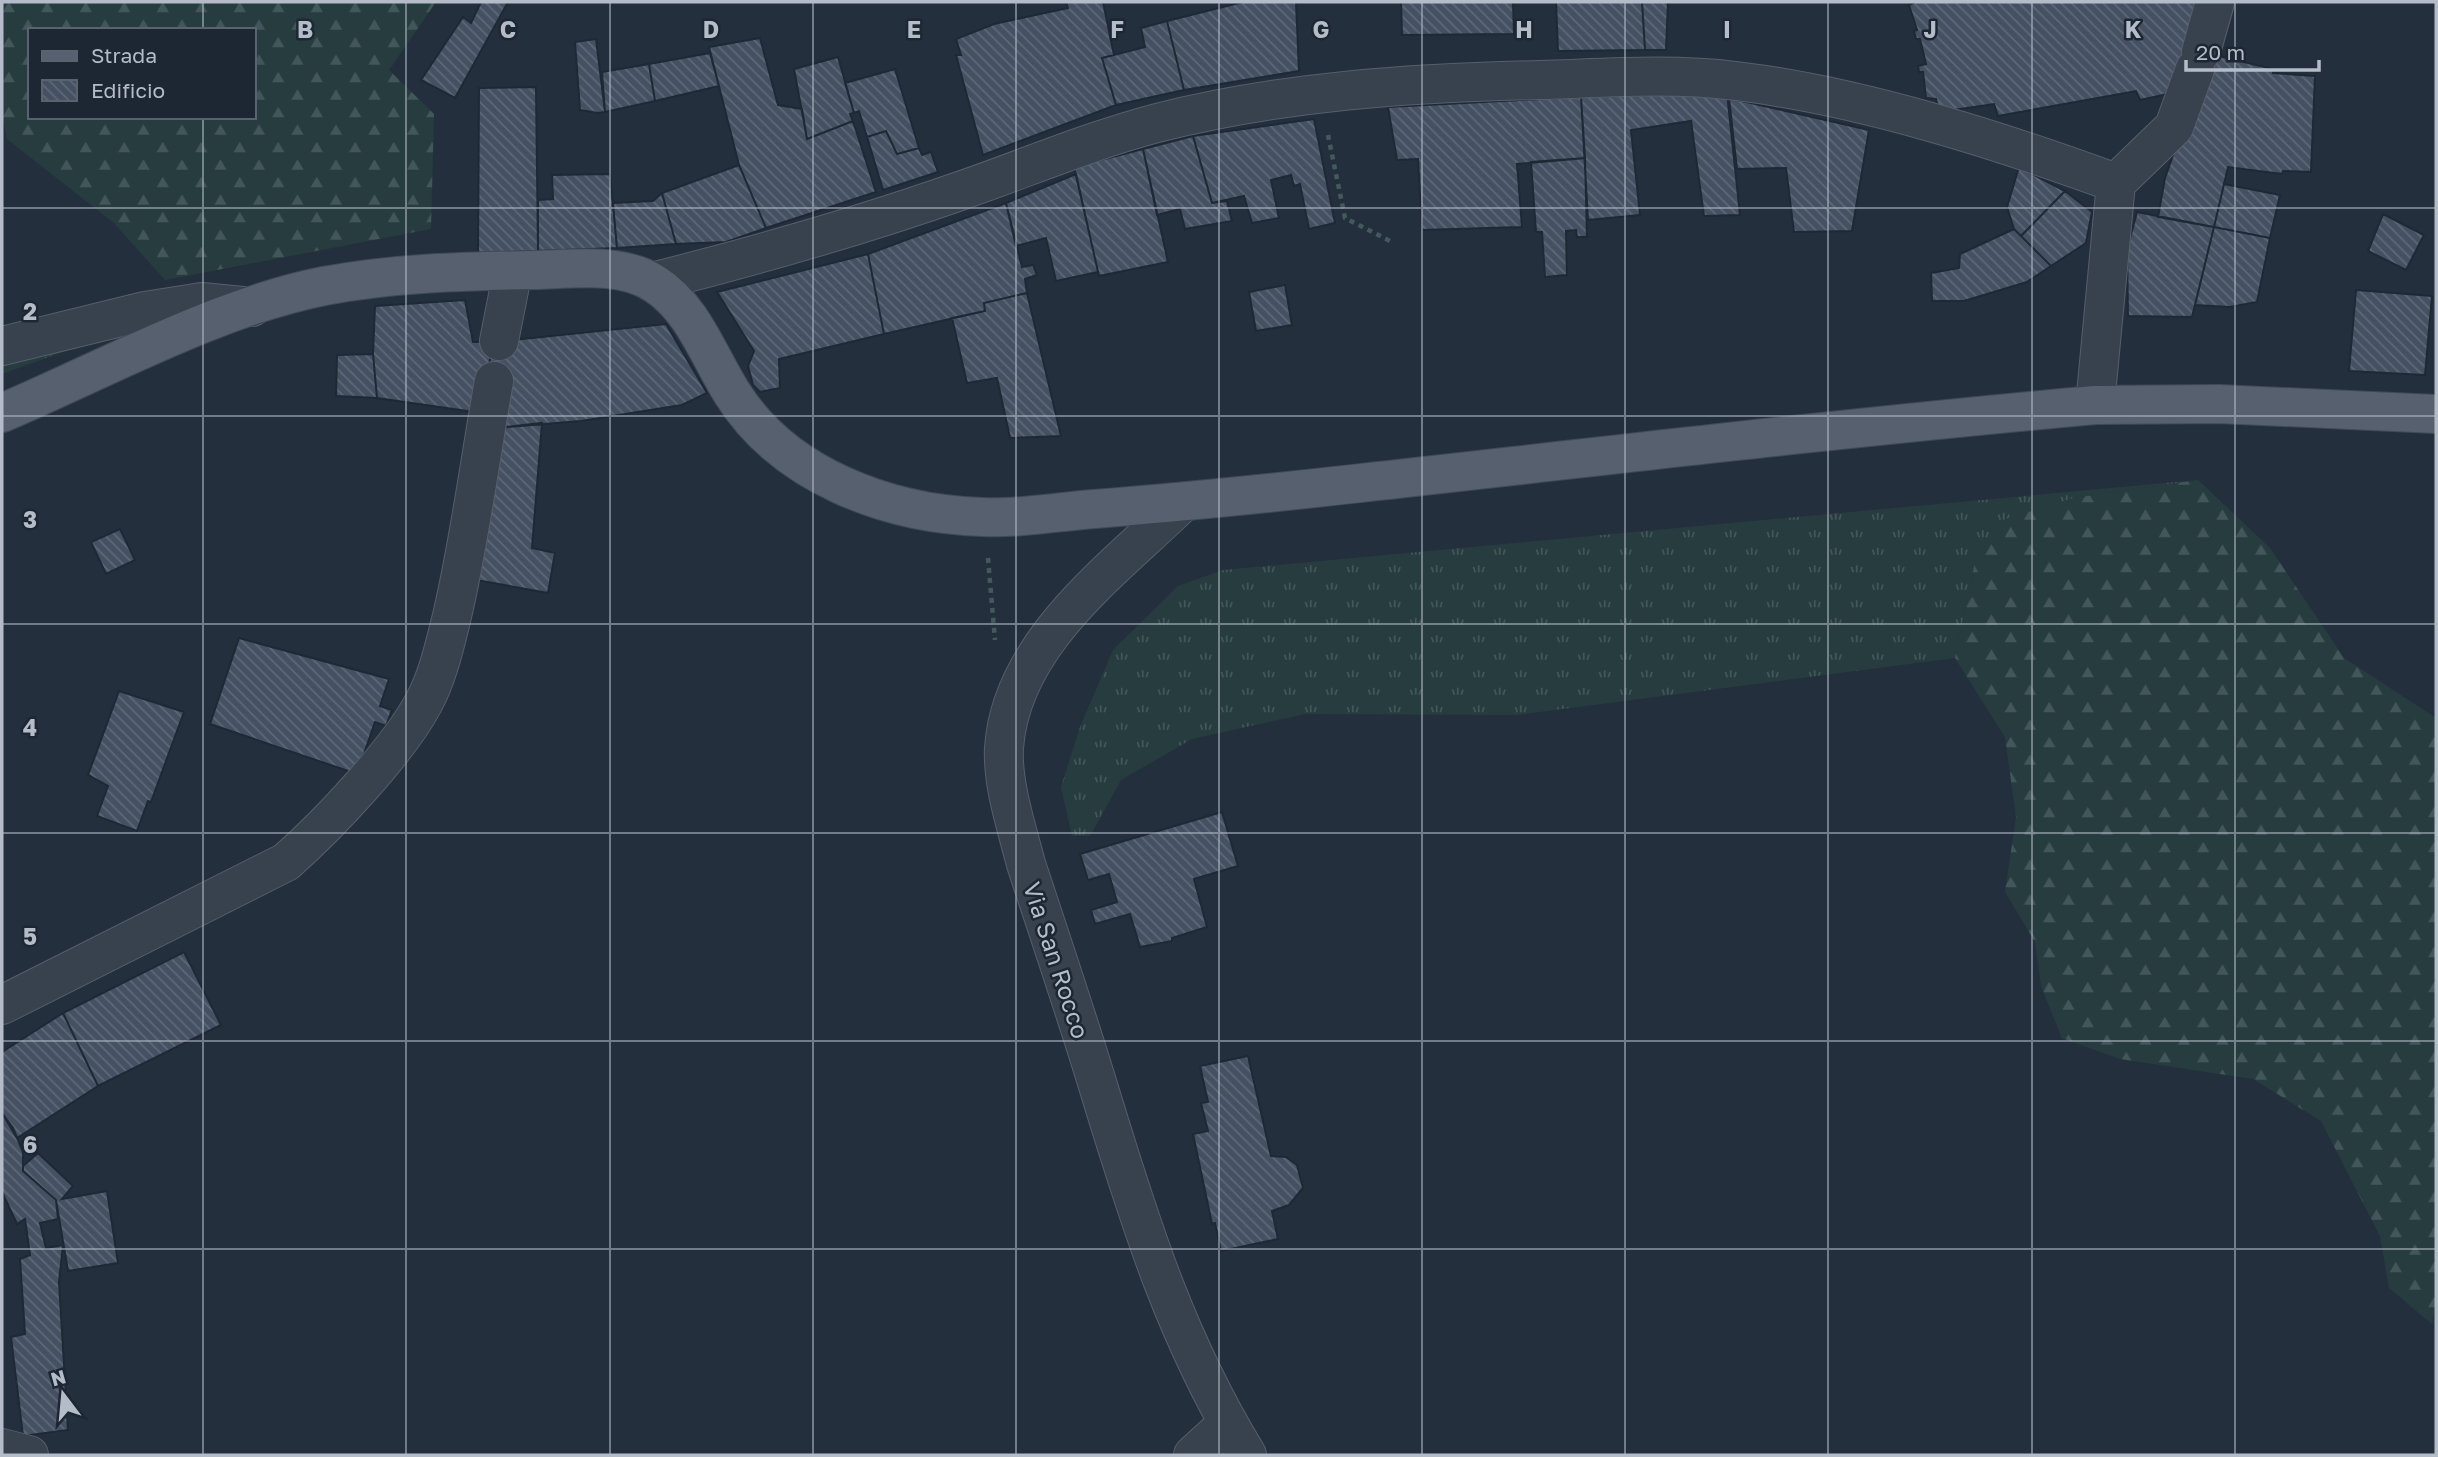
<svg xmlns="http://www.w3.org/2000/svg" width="2438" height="1457" font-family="'Golos Text',sans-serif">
<defs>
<pattern id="grass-tufts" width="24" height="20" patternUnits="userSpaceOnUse" patternTransform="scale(1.75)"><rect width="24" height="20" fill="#263c3f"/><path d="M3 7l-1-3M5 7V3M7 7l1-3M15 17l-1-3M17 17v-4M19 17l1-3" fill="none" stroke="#435659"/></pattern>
<pattern id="forest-firs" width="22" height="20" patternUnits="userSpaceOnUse" patternTransform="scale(1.75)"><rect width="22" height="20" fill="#263c3f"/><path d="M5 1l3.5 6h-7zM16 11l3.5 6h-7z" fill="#435659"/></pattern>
<pattern id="building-back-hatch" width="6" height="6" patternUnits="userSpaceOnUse" patternTransform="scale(1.75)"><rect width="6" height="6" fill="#455162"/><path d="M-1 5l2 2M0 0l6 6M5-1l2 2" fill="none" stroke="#5d6877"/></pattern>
</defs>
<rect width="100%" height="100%" fill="#242f3e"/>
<!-- grass -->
<path fill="url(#grass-tufts)" d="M68 350 2 374V362Z
M2198 480 2073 498 1976 557 1955 658 1517 715 1305 714 1192 739 1121 780 1090 836H1072L1061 787 1080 727 1113 650 1178 586 1223 570Z"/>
<!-- forest -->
<path fill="url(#forest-firs)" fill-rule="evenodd" d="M2 2H436L389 70 434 114 431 229 165 280 114 223 7 139 2 113ZM30 30H254V117H30Z
M2198 480 2270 548 2344 658 2436 718V1304L2432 1324 2389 1288 2380 1236 2321 1121 2253 1079 2120 1059 2062 1038 2041 986 2035 942 2005 892 2016 817 2005 737 1955 658 1976 557 2000 521 2073 498Z"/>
<!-- building -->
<path fill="url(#building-back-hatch)" stroke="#1f2835" stroke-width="2" d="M481 2H508L455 98 421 80 463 17 471 23Z
M1066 2H1103L1114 55 1102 58 1116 105 983 155 956 55H961L956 39 994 24 1068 8Z
M1243 2H1296L1299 71 1184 90 1167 21Z
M1401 2H1513L1514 34 1402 35Z
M1556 2H1642L1645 50 1558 51Z
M1642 2H1668L1666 50H1645Z
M1915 2H2203L2177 92 2140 100 2136 91 1998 116 1994 104 1939 112 1936 99 1926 98 1923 72H1919L1918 66 1926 64 1920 39H1916L1914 31 1917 30 1909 5Z
M1167 21 1184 90 1116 105 1102 58 1145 47 1141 28Z
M760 38 778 105 802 109 807 139 853 121 876 192 766 228 739 165 709 47Z
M596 39 605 112 598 113 580 110 575 42Z
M2190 49 2273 69V73L2315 76 2311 172 2283 171 2282 174 2228 167 2214 227 2158 217 2165 178 2203 70Z
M710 53 719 86 655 101 649 64Z
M838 57 854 113 850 114 853 121 807 139 794 69Z
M649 64 655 101 605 112 602 72Z
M895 69 919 148 897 154 886 131 867 137 859 111 854 113 845 83Z
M536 87 538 251 478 253 479 88Z
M1727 93 1740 215 1704 216 1691 121 1631 130 1640 215 1588 220 1581 97Z
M1581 97 1585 158 1517 164 1522 227 1422 230 1418 159 1397 160 1388 107Z
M1729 98 1869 130 1852 231 1794 232 1786 168 1737 169Z
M1314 119 1335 223 1309 229 1300 184 1294 186 1291 175 1271 180 1279 218 1252 223 1244 196 1212 203 1193 136Z
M886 131 897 154 919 148 922 155 931 152 938 172 883 190 867 137Z
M1193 136 1212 203 1227 201 1232 221 1185 229 1180 209 1157 215 1143 149Z
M1143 149 1168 262 1099 276 1074 167Z
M1585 158 1587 237H1577L1576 230 1566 231 1567 275 1545 277 1542 232H1536L1531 162Z
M739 165 766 228 726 242 676 244 662 193Z
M2019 167 2065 191 2021 236 2014 229 2007 207Z
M610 174 617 248 538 251V200L553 199 552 175Z
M1076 174 1098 272 1056 281 1046 238 1016 246 1006 203Z
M2224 184 2280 195 2270 238 2214 227Z
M2065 191 2092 212 2090 222 2086 243 2051 266 2021 236Z
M662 193 676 244 617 248 613 203 653 201Z
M1006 203 1022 267 1033 265 1037 275 1025 279 1027 293 984 303 985 311 884 334 868 254Z
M2137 212 2214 227 2192 317 2128 316 2127 249Z
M2383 214 2424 235 2406 270 2368 251Z
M2214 227 2270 238 2257 302 2230 307 2195 305Z
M2014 229 2051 266 2027 282 1964 301H1932L1931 273 1959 268 1960 254Z
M868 254 884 334 779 359 780 388 760 392 753 385 748 366 754 351 717 292Z
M1285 285 1292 325 1256 331 1249 292Z
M2356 290 2432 296 2425 375 2349 371Z
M1027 293 1061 436 1010 438 997 378 967 383 952 318 985 311 984 303Z
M465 300 473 342H493L481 413 377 398 373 354 375 306Z
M666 324 707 393 682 405 581 421 497 428 486 382 493 342Z
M373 354 377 398 336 396 337 355Z
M542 423 532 548 555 553 548 593 476 580 497 428Z
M120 529 135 560 106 574 91 542Z
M239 638 389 679 380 706 392 710 386 726 375 722 357 774 210 724Z
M119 691 184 712 151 802 148 801 137 831 97 816 108 786 88 775Z
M1222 812 1238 866 1194 879 1207 927 1172 938V941L1140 947 1130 914 1095 924 1091 910 1117 902 1109 874 1088 880 1080 854Z
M184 952 221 1025 98 1086 63 1013Z
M63 1013 98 1086 17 1138 2 1113V1052Z
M1248 1056 1271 1156 1286 1157 1297 1165 1303 1188 1289 1205 1272 1211 1278 1239 1221 1251 1215 1223 1212 1224 1193 1134 1208 1131 1201 1103 1208 1102 1200 1066Z
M2 1113 13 1128 23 1152V1171L56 1200 58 1219 40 1223 46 1248 63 1245 59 1282 68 1430 23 1436 11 1337 25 1334 20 1259 30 1255 25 1219 17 1224 2 1192Z
M38 1153 73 1186 62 1199 107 1191 118 1263 68 1271 56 1200 23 1171V1166Z"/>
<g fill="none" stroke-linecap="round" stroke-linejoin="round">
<defs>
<path id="minor" d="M2201 52 2215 2
M2116 183 2174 127 2195 69
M652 282C755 256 857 227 957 192 1024 169 1089 141 1157 123 1283 91 1411 83 1540 80 1606 78 1671 73 1736 81 1861 96 1998 140 2116 183L2095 405
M499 341 513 270
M2 346 145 311 202 302 252 307
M1183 502C1113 570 1011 643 1004 748 1002 784 1017 829 1026 864 1052 943 1079 1022 1103 1102 1142 1229 1177 1340 1247 1455
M2 1005 286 862C328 825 398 751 424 702 438 676 445 644 452 616 470 539 480 459 494 381
M2 1448 29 1455
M1193 1455 1228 1423"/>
<path id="major" d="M2 413C103 370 217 307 324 286 393 273 465 271 535 270 574 269 622 262 655 284 693 308 709 357 732 393 784 476 888 514 982 517 1019 519 1057 512 1094 509 1183 502 1272 493 1361 483 1605 456 1850 427 2095 405L2219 404 2436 414"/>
</defs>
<!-- minor casing -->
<use href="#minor" stroke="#565f6c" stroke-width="40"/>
<!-- major casing -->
<use href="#major" stroke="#414a57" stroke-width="40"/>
<!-- path -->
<path stroke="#44595c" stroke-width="4.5" stroke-dasharray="5 5" stroke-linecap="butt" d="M1328 135 1345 218 1390 241
M988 558 995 640"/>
<!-- minor -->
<use href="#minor" stroke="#38414e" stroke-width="38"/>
<!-- major -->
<use href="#major" stroke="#56606e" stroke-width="38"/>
</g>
<!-- grid -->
<path fill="none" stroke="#b4bcc9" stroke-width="2" stroke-opacity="0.55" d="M203 2V30M406 2V1455M610 2V1455M813 2V1455M1016 2V1455M1219 2V1455M1422 2V1455M1625 2V1455M1828 2V1455M2032 2V1455M2235 2V1455M203 117V1455M2 208H2436M2 416H2436M2 624H2436M2 833H2436M2 1041H2436M2 1249H2436"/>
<g text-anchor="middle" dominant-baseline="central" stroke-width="5" stroke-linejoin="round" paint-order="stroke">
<!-- street labels -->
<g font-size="24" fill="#b4bcc9" stroke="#1d2633">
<text transform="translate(1057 960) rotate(72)">Via San Rocco</text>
</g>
</g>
<g font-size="23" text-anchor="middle" font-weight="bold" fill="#b4bcc9" stroke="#1d2633" stroke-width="5" stroke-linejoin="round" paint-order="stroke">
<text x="305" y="38">B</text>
<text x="508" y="38">C</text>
<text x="711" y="38">D</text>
<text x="914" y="38">E</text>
<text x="1117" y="38">F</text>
<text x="1321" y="38">G</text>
<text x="1524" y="38">H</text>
<text x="1727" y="38">I</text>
<text x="1930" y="38">J</text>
<text x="2133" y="38">K</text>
<text x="30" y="320">2</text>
<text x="30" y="528">3</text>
<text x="30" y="736">4</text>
<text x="30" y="945">5</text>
<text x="30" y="1153">6</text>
</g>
<!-- border -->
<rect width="2438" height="1457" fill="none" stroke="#b4bcc9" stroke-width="7"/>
<!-- legend -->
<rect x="28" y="28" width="228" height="91" fill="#1d2633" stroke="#59626f" stroke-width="2"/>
<rect x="42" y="51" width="35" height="10" fill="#56606e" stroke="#59626f" stroke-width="2"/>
<text x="91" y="63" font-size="21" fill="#b4bcc9">Strada</text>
<rect x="42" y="80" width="35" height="21" fill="url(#building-back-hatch)" stroke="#59626f" stroke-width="2"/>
<text x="91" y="98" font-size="21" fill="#b4bcc9">Edificio</text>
<!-- north arrow -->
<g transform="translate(63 1394) rotate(344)" stroke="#1d2633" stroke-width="5" paint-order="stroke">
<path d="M0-5L12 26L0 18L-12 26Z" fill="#b4bcc9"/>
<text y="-10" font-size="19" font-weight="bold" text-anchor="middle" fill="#b4bcc9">N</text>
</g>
<!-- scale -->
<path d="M2186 60v10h133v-10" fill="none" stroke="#b4bcc9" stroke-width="3.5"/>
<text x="2196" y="60" font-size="21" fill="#b4bcc9" stroke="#1d2633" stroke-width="5" paint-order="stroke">20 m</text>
</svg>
